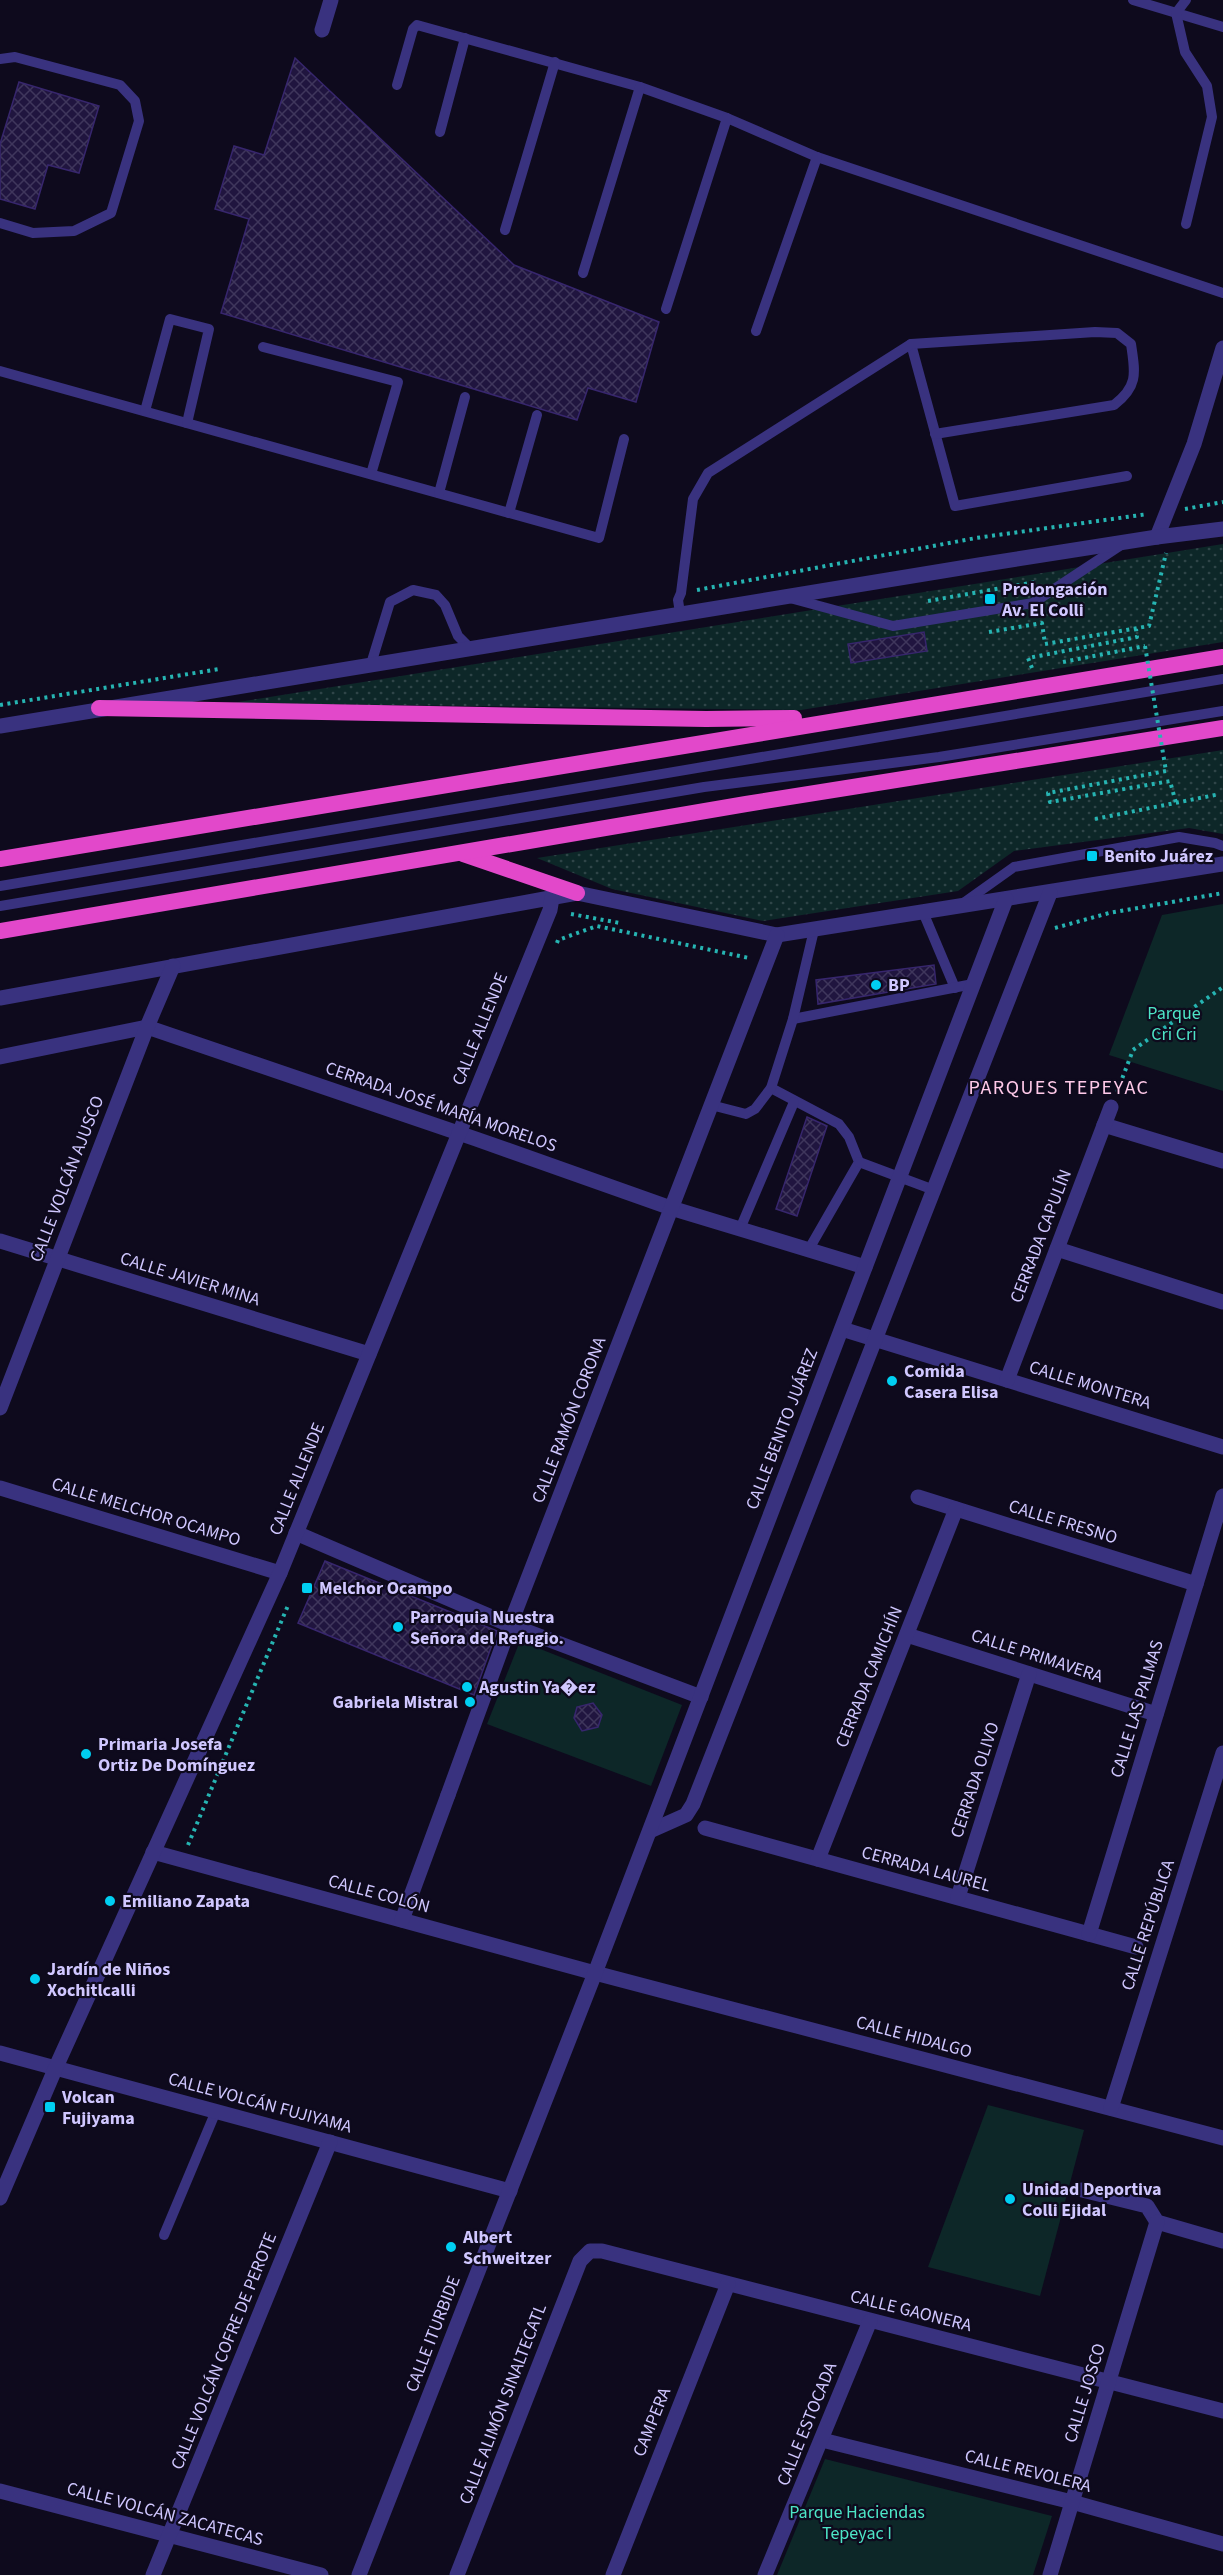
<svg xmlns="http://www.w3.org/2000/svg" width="1223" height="2575" viewBox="0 0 1223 2575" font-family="'Source Sans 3',sans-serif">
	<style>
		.grass { fill: url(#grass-dots) }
		.park { fill: #0d2728 }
		.building { fill: url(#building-cross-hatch); stroke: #37266d; stroke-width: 1.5 }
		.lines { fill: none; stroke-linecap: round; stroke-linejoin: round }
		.path { stroke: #26b4b2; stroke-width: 4; stroke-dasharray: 3 4.5; stroke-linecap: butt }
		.service { stroke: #39327f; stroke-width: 10 }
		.pedestrian { stroke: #39327f; stroke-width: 15 }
		.minor { stroke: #39327f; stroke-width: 15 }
		.trunk { stroke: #e248ca; stroke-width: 16 }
		.path-bridge { stroke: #26b4b2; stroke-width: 4; stroke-dasharray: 3 4.5; stroke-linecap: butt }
		.poi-dot { fill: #00cff2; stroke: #0e0a1d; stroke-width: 2 }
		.labels { text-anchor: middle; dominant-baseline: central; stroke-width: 4.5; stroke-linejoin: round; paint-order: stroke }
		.poi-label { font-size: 18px; font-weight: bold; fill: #d0c7ff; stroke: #0e0a1d; text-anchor: start }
		.park-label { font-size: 18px; fill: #4de5c6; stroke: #0e0a1d }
		.street-label { font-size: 18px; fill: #d0c7ff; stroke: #0e0a1d }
		.neighbourhood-label { font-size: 20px; letter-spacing: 1.5px; fill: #ffc9e9; stroke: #0e0a1d }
	</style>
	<defs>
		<pattern id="grass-dots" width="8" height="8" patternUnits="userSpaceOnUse" patternTransform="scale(1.5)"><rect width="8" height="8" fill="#0d2728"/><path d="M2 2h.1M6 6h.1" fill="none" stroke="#2f4548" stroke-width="1.8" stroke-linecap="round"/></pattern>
		<pattern id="building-cross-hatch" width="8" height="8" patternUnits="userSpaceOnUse" patternTransform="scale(1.5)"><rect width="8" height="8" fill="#20153f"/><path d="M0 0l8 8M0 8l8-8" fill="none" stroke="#3f365c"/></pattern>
	</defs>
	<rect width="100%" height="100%" fill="#0e0a1d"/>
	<g class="grass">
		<polygon points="1223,544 1223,642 801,710 232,703"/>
		<polygon points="1223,750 1223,834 1189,828 1014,851 958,891 763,921 612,889 537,858"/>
	</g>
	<g class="park">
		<polygon points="1223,904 1223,1091 1109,1055 1162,915"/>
		<polygon points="520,1641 682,1705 651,1786 487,1724"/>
		<polygon points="988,2105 1084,2130 1040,2296 928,2267"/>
		<polygon points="825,2459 1052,2516 1033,2575 777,2575"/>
	</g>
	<g class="building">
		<polygon points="295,58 514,265 659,322 636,402 588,388 577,420 221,313 249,219 215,209 234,146 264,155"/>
		<polygon points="19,82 99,106 79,173 48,165 35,209 0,199 0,144"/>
		<polygon points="924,632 927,651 851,663 848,644"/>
		<polygon points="934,965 936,984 818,1004 816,980"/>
		<polygon points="807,1117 827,1126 797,1216 776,1209"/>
		<polygon points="325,1561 497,1631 474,1695 298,1623"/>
		<polygon points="593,1703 602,1715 598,1727 582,1731 574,1718 577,1707"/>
	</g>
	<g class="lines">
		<g class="path">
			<polyline points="1185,509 1223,502"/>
			<polyline points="697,590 976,538 1148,514"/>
			<polyline points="928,601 1036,582"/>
			<polyline points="989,632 1042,623 1045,644 1149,626 1166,553"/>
			<polyline points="1063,662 1145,646"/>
			<polyline points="1032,668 1028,658 1137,637 1136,629"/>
			<polyline points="0,705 219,669"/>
			<polyline points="1166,771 1048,793 1050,802 1170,781 1176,803"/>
			<polyline points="1095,819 1220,794"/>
			<polyline points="571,914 620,923"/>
			<polyline points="1055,928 1109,913 1223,893"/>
			<polyline points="557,943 558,940 597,926 749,958"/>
			<polyline points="1117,1092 1133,1050 1223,987"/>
			<polyline points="188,1845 289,1603"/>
		</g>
		<g class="service">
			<polyline points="1133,0 1223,27"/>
			<polyline points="0,59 15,57 120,85 135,101 139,121 111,213 74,231 33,233 0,223"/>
			<polyline points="397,85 413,29 417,25 640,87 727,118 817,157 1223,293"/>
			<polyline points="440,132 465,38"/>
			<polyline points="1186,224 1212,117 1207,86 1185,52 1176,13 1186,0"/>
			<polyline points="505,230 555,62"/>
			<polyline points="583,273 640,87"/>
			<polyline points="666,309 727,118"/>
			<polyline points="756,331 817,157"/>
			<polyline points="911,344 955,506 1127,476"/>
			<polyline points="263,347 398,382 371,474"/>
			<polyline points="0,371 599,538 624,439"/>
			<polyline points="145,411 170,319 209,329 187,423"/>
			<polyline points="439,493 465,397"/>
			<polyline points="509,513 537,415"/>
			<polyline points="790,598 893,626 1033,603 1121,545"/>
			<path d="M680,613L678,600L681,593L693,499L708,473L911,344L1095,332L1117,333L1131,344C1135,372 1139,386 1114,405L935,434"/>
			<polyline points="371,664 390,602 413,590 436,595 445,605 458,636 470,648"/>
			<polyline points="0,886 1223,679"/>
			<polyline points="962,904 1014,867 1179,837 1215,843 1223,846"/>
			<polyline points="0,906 704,787 939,757 1223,711"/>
			<polyline points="923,912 955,988"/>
			<polyline points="793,1019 973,984"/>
			<polyline points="771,1088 839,1124 849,1137 859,1162 809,1249"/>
			<polyline points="711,1105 746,1114 755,1109 771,1088 793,1019 814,930"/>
			<polyline points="859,1162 934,1190"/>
			<polyline points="740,1229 794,1102"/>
			<polyline points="164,2235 216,2111"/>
		</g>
		<polyline class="pedestrian" points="448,1795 510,1625"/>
		<g class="minor">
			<polyline points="322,30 331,0"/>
			<polyline points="1157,537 1194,444 1223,348"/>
			<polyline points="0,726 979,565 1157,537 1223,529"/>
			<polyline points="0,998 577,893 777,935 1223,864"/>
			<polyline points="0,1057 147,1027 476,1139 671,1208 865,1267"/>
			<polyline points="1104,1125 1223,1161"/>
			<polyline points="0,1241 369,1354"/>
			<polyline points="1057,1249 1223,1302"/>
			<polyline points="842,1329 1223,1447"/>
			<polyline points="1007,1380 1111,1107"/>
			<polyline points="0,1408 147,1027 173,966"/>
			<polyline points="0,1488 280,1573"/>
			<polyline points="918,1497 1196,1584"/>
			<polyline points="296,1533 510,1625 701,1697"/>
			<polyline points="510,1625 777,935"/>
			<polyline points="907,1635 1156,1714"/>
			<polyline points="705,1828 1136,1947"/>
			<polyline points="650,1831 686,1815 693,1804 1050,893"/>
			<polyline points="153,1852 595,1973 1223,2138"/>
			<polyline points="818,1859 956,1509"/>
			<polyline points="958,1897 1029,1674"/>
			<polyline points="402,1920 448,1795"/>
			<polyline points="1089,1934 1223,1496"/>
			<polyline points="0,2053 510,2191"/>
			<polyline points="1111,2108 1223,1753"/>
			<polyline points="1082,2190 1147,2206 1157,2222 1223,2241"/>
			<polyline points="0,2198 56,2067 280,1573 550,910 552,898"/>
			<polyline points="822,2440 1072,2502 1223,2544"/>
			<polyline points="0,2491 321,2575"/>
			<polyline points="153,2575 330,2142"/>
			<polyline points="359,2575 595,1973 1006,899"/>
			<polyline points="457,2575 580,2261 590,2251 602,2251 1223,2411"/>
			<polyline points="613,2575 728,2284"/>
			<polyline points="765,2575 870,2321"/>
			<polyline points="1050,2575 1157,2222"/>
		</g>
		<g class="trunk">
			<polyline points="99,708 706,719 794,718"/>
			<polyline points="463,854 577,893"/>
			<polyline points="0,859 1223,657"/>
			<polyline points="0,931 746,804 1223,728"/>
		</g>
		<polyline class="path-bridge" points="1145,646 1166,771"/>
	</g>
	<g class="poi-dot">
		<rect x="984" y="593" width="12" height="12" rx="3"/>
		<rect x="1086" y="850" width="12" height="12" rx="3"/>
		<circle cx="876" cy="985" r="6"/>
		<circle cx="892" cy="1381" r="6"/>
		<rect x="301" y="1582" width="12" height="12" rx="3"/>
		<circle cx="398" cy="1627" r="6"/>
		<circle cx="467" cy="1687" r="6"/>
		<circle cx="470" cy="1702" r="6"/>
		<circle cx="86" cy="1754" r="6"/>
		<circle cx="110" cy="1901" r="6"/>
		<circle cx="35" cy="1979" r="6"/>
		<rect x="44" y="2101" width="12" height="12" rx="3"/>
		<circle cx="1010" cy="2199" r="6"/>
		<circle cx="451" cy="2247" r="6"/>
	</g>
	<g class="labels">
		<g class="poi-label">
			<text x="1002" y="589">Prolongación<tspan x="1002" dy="21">Av. El Colli</tspan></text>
			<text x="1104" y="856">Benito Juárez</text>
			<text x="888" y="985">BP</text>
			<text x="904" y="1371">Comida<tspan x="904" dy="21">Casera Elisa</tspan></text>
			<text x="319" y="1588">Melchor Ocampo</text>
			<text x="410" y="1617">Parroquia Nuestra<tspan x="410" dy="21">Señora del Refugio.</tspan></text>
			<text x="479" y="1687">Agustin Ya�ez</text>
			<text x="458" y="1702" text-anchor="end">Gabriela Mistral</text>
			<text x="98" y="1744">Primaria Josefa<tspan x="98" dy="21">Ortiz De Domínguez</tspan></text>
			<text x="122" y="1901">Emiliano Zapata</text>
			<text x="47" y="1969">Jardín de Niños<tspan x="47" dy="21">Xochitlcalli</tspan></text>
			<text x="62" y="2097">Volcan<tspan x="62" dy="21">Fujiyama</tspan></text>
			<text x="1022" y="2189">Unidad Deportiva<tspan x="1022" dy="21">Colli Ejidal</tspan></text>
			<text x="463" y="2237">Albert<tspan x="463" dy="21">Schweitzer</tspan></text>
		</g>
		<g class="park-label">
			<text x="1174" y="1013">Parque<tspan x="1174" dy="21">Cri Cri</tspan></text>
			<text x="857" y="2512">Parque Haciendas<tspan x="857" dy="21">Tepeyac I</tspan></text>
		</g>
		<g class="street-label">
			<text transform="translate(480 1029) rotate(-68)">CALLE ALLENDE</text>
			<text transform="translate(441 1107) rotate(19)">CERRADA JOSÉ MARÍA MORELOS</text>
			<text transform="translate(67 1179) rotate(-69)">CALLE VOLCÁN AJUSCO</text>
			<text transform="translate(1041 1236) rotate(-69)">CERRADA CAPULÍN</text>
			<text transform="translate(190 1279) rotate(17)">CALLE JAVIER MINA</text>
			<text transform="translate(1090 1385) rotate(17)">CALLE MONTERA</text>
			<text transform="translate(569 1420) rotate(-69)">CALLE RAMÓN CORONA</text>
			<text transform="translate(782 1429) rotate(-69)">CALLE BENITO JUÁREZ</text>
			<text transform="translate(297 1479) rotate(-68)">CALLE ALLENDE</text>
			<text transform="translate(146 1512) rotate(17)">CALLE MELCHOR OCAMPO</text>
			<text transform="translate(1063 1522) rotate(17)">CALLE FRESNO</text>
			<text transform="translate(1037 1656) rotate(18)">CALLE PRIMAVERA</text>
			<text transform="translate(869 1677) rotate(-68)">CERRADA CAMICHÍN</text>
			<text transform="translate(1137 1709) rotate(-73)">CALLE LAS PALMAS</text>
			<text transform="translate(975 1780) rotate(-72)">CERRADA OLIVO</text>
			<text transform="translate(926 1869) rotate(15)">CERRADA LAUREL</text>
			<text transform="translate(379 1894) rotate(15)">CALLE COLÓN</text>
			<text transform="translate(1148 1925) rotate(-72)">CALLE REPÚBLICA</text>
			<text transform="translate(914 2037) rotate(15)">CALLE HIDALGO</text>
			<text transform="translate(260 2103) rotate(15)">CALLE VOLCÁN FUJIYAMA</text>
			<text transform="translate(911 2311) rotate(14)">CALLE GAONERA</text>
			<text transform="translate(433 2334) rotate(-69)">CALLE ITURBIDE</text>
			<text transform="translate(224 2351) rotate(-68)">CALLE VOLCÁN COFRE DE PEROTE</text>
			<text transform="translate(1085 2393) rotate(-73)">CALLE JOSCO</text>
			<text transform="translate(503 2404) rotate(-69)">CALLE ALIMÓN SINALTECATL</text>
			<text transform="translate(652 2422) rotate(-68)">CAMPERA</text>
			<text transform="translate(807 2424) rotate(-68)">CALLE ESTOCADA</text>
			<text transform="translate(1028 2471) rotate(14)">CALLE REVOLERA</text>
			<text transform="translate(165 2514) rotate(15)">CALLE VOLCÁN ZACATECAS</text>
		</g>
		<g class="neighbourhood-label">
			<text x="1059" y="1088">PARQUES TEPEYAC</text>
		</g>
	</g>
</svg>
